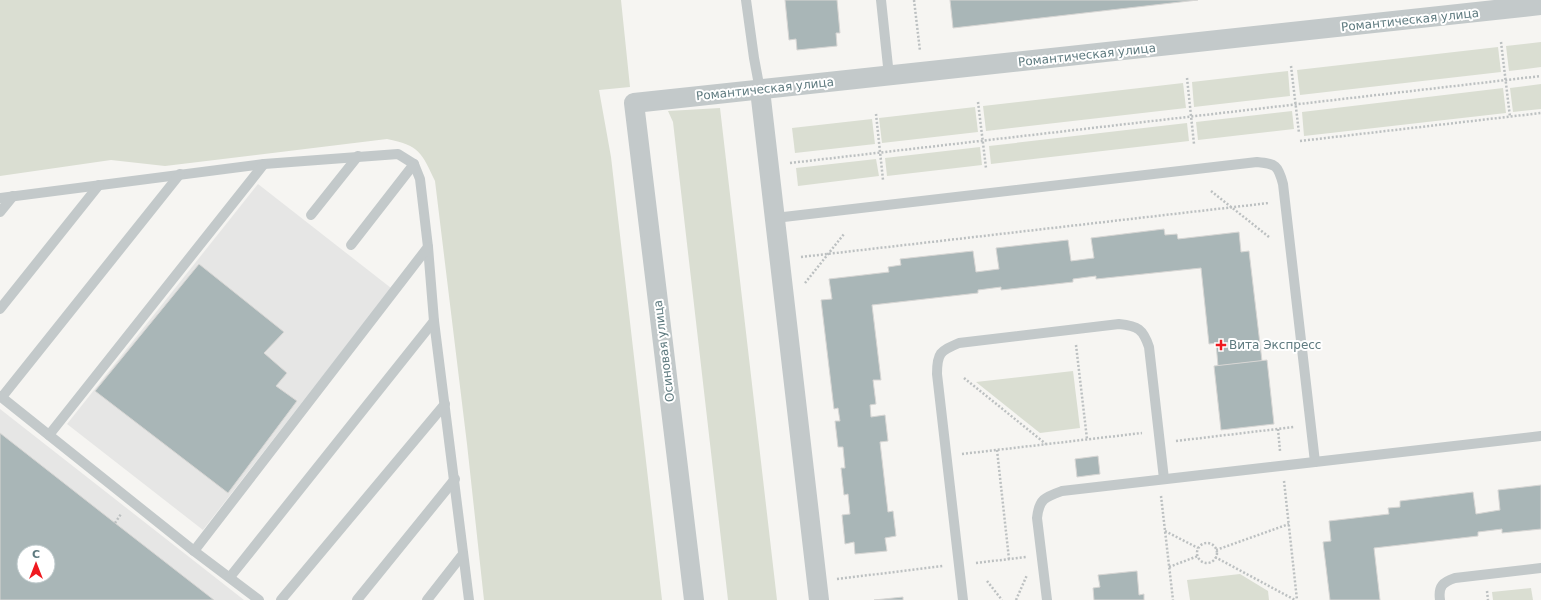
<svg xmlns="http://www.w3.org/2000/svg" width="1541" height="600" viewBox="0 0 1541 600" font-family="'DejaVu Sans',sans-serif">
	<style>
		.built { fill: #e6e6e5; fill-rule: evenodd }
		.green { fill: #daded2 }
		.building { fill: #a9b6b7; stroke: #d7d6d4; fill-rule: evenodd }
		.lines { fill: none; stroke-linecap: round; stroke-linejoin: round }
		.path { stroke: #bcc0c1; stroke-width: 2.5; stroke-dasharray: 2 2; stroke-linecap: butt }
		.lane { stroke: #c3c9ca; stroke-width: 10 }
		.street { stroke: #c3c9ca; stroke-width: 20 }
		.poi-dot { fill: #ef191f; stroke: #fff; stroke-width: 1.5 }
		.labels { text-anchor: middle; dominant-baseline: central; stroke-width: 4; stroke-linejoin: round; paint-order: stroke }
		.street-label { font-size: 12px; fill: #5e7a7f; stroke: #fff }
		.poi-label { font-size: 12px; fill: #5e7a7f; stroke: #fff; text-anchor: start }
	</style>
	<rect width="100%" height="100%" fill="#f6f5f2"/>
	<g class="built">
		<polygon points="258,184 391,288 203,530 67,424"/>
		<path d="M0,409L244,600H0ZM24,552H48V576H24Z"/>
	</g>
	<g class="green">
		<path d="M0,0H621L630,87L599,90L611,157L662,600H484L467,444L435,181C422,153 419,145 387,139L165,166L111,160L0,176Z"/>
		<polygon points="1541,42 1541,67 1509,71 1506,46"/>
		<polygon points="1498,47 1501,72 1300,95 1297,70"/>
		<polygon points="1288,71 1290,96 1194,107 1192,82"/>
		<polygon points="1183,83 1186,108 986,131 983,106"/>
		<polygon points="1541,84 1541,109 1513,112 1510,88"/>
		<polygon points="1503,88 1506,113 1304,136 1302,112"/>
		<polygon points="975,107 978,132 882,143 879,118"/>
		<polygon points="720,108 777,600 728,600 673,122 668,111"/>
		<polygon points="1292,111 1294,129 1198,140 1196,122"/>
		<polygon points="872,119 875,144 795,153 792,128"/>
		<polygon points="1187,123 1189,141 991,164 989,146"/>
		<polygon points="980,147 982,165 887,176 885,158"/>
		<polygon points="876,159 879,176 798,186 796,168"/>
		<polygon points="1073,371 1080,428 1040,433 976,382"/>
		<polygon points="1240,574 1268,591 1269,600 1190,600 1187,580"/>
		<polygon points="1531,588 1533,600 1493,600 1492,592"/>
	</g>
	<g class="building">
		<polygon points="785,0 837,0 840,33 836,33 837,46 797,50 796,39 789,40"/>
		<polygon points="950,0 1198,0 953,28"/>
		<polygon points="1164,229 1165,235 1177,234 1178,239 1239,232 1241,252 1249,251 1262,361 1218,366 1216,343 1209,344 1201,268 1096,279 1096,276 1073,279 1073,282 1001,290 1001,287 978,290 978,293 872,305 881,380 873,380 876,404 870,405 871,417 885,415 888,441 880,442 888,512 893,511 896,536 885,538 887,551 855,554 854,542 845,544 842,515 850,514 848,494 844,495 841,468 845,468 843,447 838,447 835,421 840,421 838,408 834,409 821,300 832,299 829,279 889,272 888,267 901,265 900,259 973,251 976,272 999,269 996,248 1068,240 1071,261 1094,258 1091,238"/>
		<polygon points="199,264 284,332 264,353 287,373 276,386 297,401 228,493 95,391"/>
		<polygon points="1267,360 1274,424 1221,430 1214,366"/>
		<path d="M0,433L115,523L214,600H0ZM24,552H48V576H24Z"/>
		<polygon points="1098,456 1100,474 1077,477 1075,459"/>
		<polygon points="1541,485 1541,529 1502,533 1502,529 1478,532 1478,536 1374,548 1380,600 1330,600 1323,542 1331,541 1329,521 1389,514 1388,508 1400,507 1400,501 1473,492 1476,514 1500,510 1498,490"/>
		<polygon points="1137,571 1139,595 1144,594 1144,600 1094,600 1093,588 1100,587 1098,575"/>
		<polygon points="903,597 903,600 874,600"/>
	</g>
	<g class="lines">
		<g class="path">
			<polyline points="914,0 920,51"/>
			<polyline points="1501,42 1510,117"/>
			<polyline points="1291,66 1299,133"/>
			<polyline points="1187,78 1194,144"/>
			<polyline points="978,102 986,168"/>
			<polyline points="876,114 883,180"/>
			<polyline points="1300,141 1541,113"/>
			<polyline points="790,163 1541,76"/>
			<polyline points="1211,191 1269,237"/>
			<polyline points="801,257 1269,203"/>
			<polyline points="805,283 844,234"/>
			<polyline points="1076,345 1087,439"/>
			<polyline points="964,378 1046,444"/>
			<polyline points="1278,429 1280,451"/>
			<polyline points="1176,441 1294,427"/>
			<polyline points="997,450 1009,559"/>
			<polyline points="962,454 1142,433"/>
			<polyline points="1284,481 1297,600"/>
			<polyline points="1161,496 1173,600"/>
			<polyline points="115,523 121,514"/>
			<polyline points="1165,531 1198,548"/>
			<circle cx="1207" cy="553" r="10"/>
			<polyline points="1216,550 1289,524"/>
			<polyline points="1215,557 1295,600"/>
			<polyline points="976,563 1026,557"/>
			<polyline points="1169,567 1198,556"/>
			<polyline points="837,579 943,566"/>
			<polyline points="987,581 1002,600"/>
			<polyline points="1487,591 1488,600"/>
			<polyline points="1016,600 1027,575"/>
		</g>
		<g class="lane">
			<polyline points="746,0 754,58 760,90"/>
			<polyline points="881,0 889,76"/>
			<polyline points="0,198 264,164 398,154 414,164 420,179 428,247 434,321 469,600"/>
			<polyline points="0,212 13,196"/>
			<polyline points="311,215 358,156"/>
			<path d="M775,218L1257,162C1276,164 1278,165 1283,184L1315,462"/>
			<polyline points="351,245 414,164"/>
			<polyline points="0,309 99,185"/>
			<polyline points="0,396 194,551 259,600"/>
			<polyline points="2,397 180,174"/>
			<polyline points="49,435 264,164"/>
			<polyline points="194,551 428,247"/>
			<polyline points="230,577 434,321"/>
			<polyline points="281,600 445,404"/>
			<polyline points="357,600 455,479"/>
			<polyline points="427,600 463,554"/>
			<path d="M963,600L937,374C937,353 940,351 959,343L1119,324C1138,326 1143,329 1149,347L1164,479"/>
			<path d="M1047,600L1037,518C1039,499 1045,497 1062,491L1541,436"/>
			<path d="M1440,600C1438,586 1443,582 1455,578L1541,568"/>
		</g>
		<g class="street">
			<polyline points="760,90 819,600"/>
			<polyline points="694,600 634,103 1541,5"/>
		</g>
	</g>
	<path class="poi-dot" d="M1219 339h4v4h4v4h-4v4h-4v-4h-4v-4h4z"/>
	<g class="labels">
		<g class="street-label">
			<text transform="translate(1410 20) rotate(-6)">Романтическая улица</text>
			<text transform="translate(1087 55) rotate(-6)">Романтическая улица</text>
			<text transform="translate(765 89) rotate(-6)">Романтическая улица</text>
			<text transform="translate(664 351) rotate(-97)">Осиновая улица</text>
		</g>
		<g class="poi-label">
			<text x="1229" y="345">Вита Экспресс</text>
		</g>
	</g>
	<g transform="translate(36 564)"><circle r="19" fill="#ffffff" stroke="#bfcacc"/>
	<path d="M0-3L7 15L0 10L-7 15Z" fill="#ef191f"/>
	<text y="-6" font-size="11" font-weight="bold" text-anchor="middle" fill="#5e7a7f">С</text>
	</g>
</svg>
